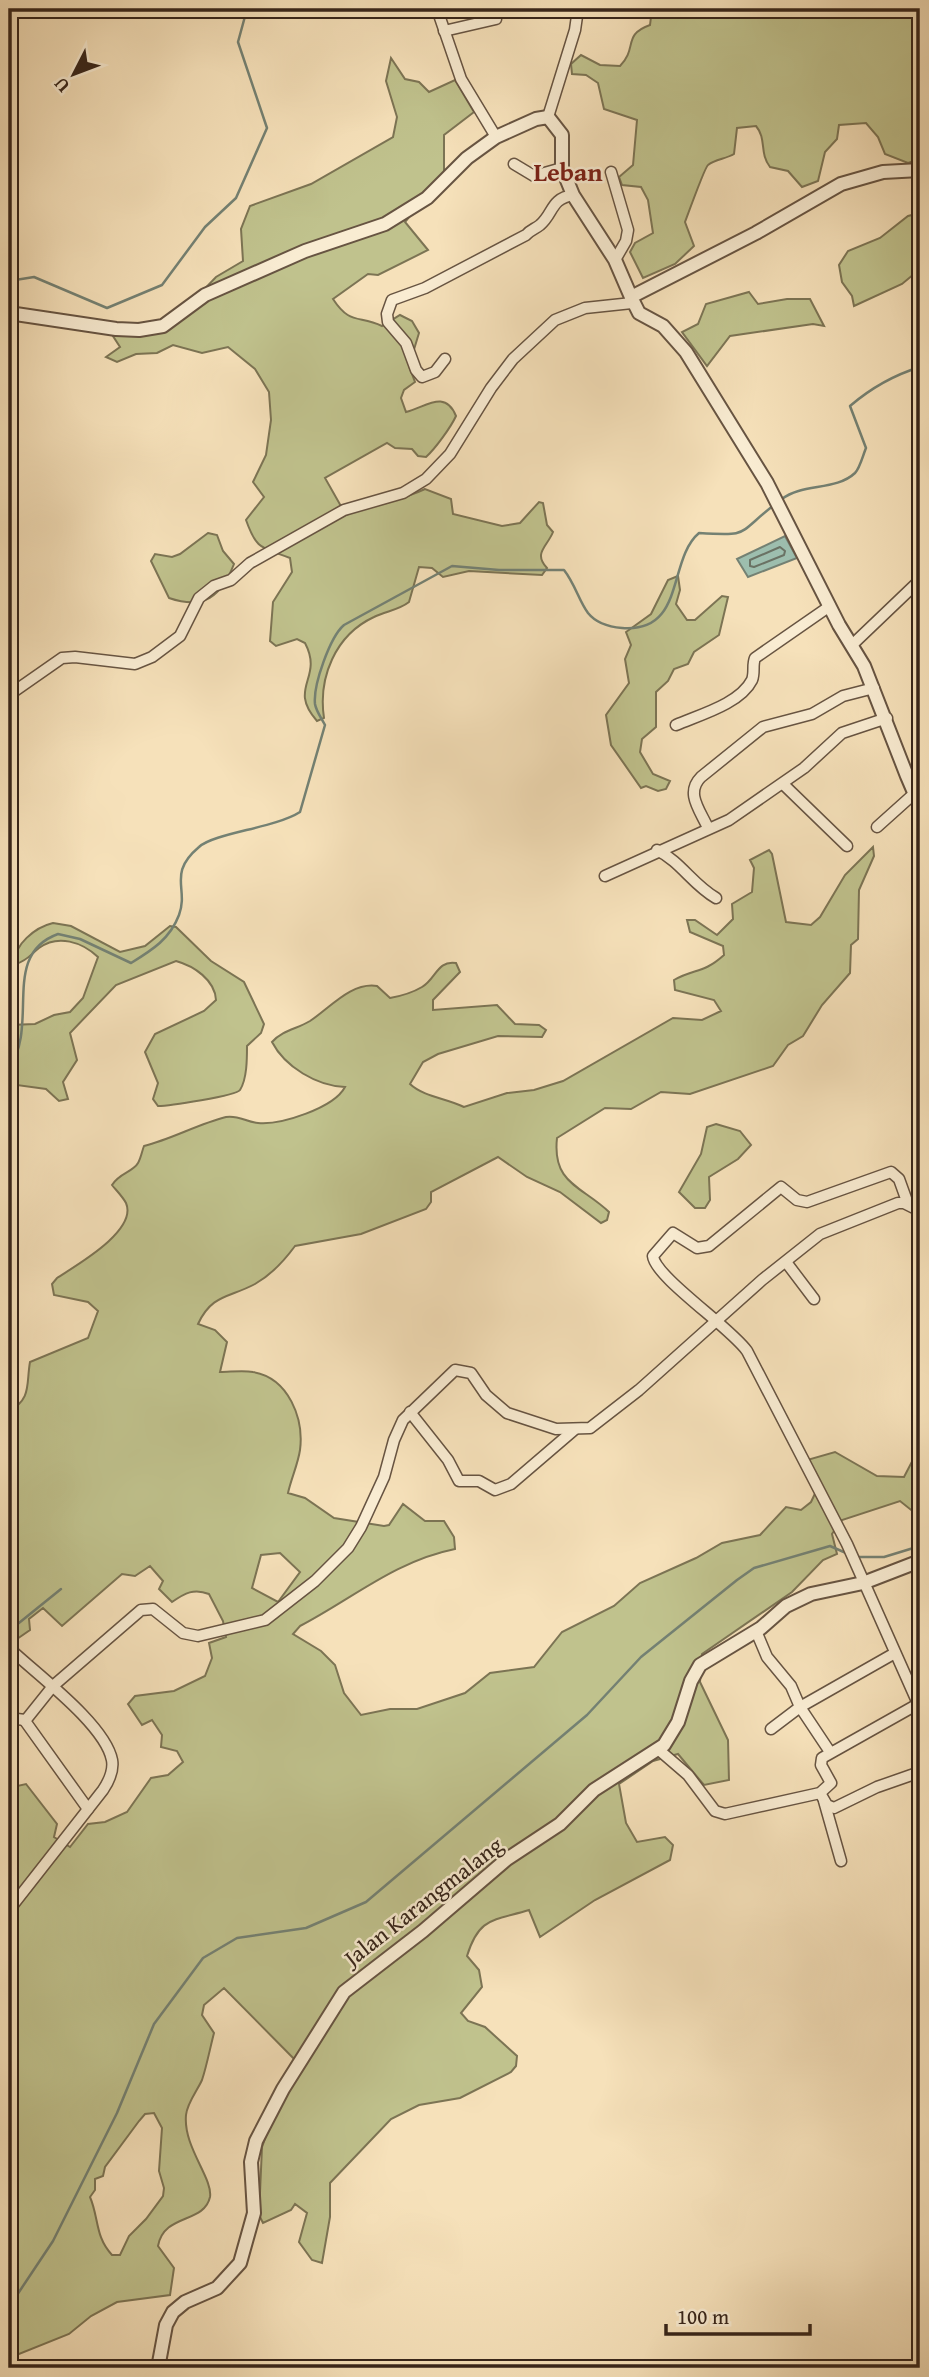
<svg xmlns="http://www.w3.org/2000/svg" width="929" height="2377" viewBox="0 0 929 2377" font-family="'Gentium Book Plus',serif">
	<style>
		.green { fill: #c0c28d; stroke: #7c7454; stroke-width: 2; fill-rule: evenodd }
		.water { fill: #9dbeae; stroke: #748173; stroke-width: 2 }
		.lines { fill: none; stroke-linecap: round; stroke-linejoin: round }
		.shore { stroke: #6a7264; stroke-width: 2 }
		.stream { stroke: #748173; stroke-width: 2.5 }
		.minor-casing { stroke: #675442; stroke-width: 13 }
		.tertiary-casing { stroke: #675442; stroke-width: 16 }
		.minor { stroke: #f9ecd2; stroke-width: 10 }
		.tertiary { stroke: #f9ecd2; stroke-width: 12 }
		.labels { text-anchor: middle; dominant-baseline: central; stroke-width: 5; stroke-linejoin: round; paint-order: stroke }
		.street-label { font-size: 23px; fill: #37251a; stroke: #f9ecd2 }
		.quarter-label { font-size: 26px; font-weight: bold; fill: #7a1f14; stroke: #f9ecd2 }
	</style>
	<rect width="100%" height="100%" fill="#f6e1ba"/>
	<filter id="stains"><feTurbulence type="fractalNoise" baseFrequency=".00286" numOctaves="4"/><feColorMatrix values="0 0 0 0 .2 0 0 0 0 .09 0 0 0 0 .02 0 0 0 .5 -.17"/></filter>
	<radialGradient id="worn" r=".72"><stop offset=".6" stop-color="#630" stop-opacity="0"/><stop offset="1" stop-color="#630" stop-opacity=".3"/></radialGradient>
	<g class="green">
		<path d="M652,9H694L706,15L723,13L724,9H920V159L908,163L885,154L878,137L866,123L839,125L837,139L825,152L818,181L802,187L788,171L770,167C759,153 767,139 756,126L737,128L734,154C726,159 715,159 708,165C705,167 688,214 685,222L694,246L675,264L643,278L630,252L635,243L653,233L648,200L641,187L622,185L619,177L633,165L637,120L604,109L598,83L586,75L572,74L571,64L581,55L600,65L620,66C638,48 622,35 650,25Z"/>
		<path d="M391,58L405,79L419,82L429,92L455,80L474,112L444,135V189L418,206L405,222L428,250L378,275L368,274L333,299C350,325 358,315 382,326L400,315L412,321L419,333L409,366L415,382L404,390L401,398L406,412C426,407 445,389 456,416C451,427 435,449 426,457L418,456L412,449L395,448L387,443L325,478L346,515C373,504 400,501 425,489L451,499L453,514L502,526L520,523L539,502L543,503L547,525L553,532C547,547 533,553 547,568L542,575L469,571L443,577L432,568L419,567L409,602C399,610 386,611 374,617C335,635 318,678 324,718L317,721C287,687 324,679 305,643L297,639L276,646L270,641L273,602L292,572L290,558C262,547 257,551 246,520L264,497L253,482L266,455L271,420L269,392L255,369L228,347L202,353L173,345L157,353L136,354L117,362L106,357L120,347L111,333L146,334L191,303L216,277L243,261L241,229L250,206L311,184L393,137L397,117L386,81Z"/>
		<polygon points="920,213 920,269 902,284 854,306 852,296 842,282 839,265 848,251 880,238 908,216"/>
		<polygon points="749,292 758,304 787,299 810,299 824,326 813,324 730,336 707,366 682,332 698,324 706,304"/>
		<path d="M208,533L217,535L223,551L234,564C221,597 204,610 169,598L151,561L155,554L172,557L180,554Z"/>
		<polygon points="678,576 680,590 676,604 687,620 695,620 722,596 728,597 719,635 694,652 688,664 674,669 668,681 656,692 656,727 642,739 640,752 653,774 670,781 666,789 658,791 646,786 641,788 611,745 606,715 629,683 625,659 631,645 626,632 651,614 668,580"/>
		<path d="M873,847L874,856L859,890L858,939L851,945L850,973L822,1005L803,1036L788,1045L773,1066L690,1094L661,1092L631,1109L605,1108L557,1138C552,1184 582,1186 609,1212L607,1220L601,1223L560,1192L527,1177L498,1157L431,1192V1202L426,1209L361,1234L295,1246C284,1261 271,1275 255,1284C229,1298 212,1294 198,1324L215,1330L227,1342L220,1372C230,1372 243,1370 253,1372C289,1378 304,1419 300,1450C298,1464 291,1479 288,1493L305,1498L334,1518L384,1526L389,1525L403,1504L425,1521H444L454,1537L455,1549C395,1561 352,1599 300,1626L293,1634L321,1651L335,1665L344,1693L361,1715L390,1709H417L465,1693L490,1673L534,1667L562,1632L614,1606L640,1583L696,1558L722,1543L760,1535L786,1507L801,1510L811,1502L820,1483L807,1460L835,1452L877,1476L904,1477L917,1452L920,1428V1517L900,1501L842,1520L832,1534L837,1554L823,1560L792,1592L702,1654L700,1682L728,1740L729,1780L704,1785L678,1754L653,1761L619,1784L626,1823L637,1842L665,1837L673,1845L670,1860L595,1900L540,1937L529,1910C493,1921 479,1917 467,1956L479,1970L482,1987L461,2013L468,2021L485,2027L517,2056L516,2066L511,2072L460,2098L419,2105L391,2119L330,2183V2217L322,2263L312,2260L299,2242L307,2213L295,2204L291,2210L263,2223L259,2215L262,2147L276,2109L302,2067L224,1988L204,2005L202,2015L214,2033C210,2048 207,2065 202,2080C197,2091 187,2103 186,2115C183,2147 213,2178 210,2197C204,2224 164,2213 158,2246L174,2268L170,2295L117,2302L91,2316L69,2334L9,2358V1784L13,1787L26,1784L57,1824L54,1837L70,1847L88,1824L105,1822L127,1812L151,1778L168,1775L183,1762L177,1751L161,1747L162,1735L152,1720L142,1725L128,1704L135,1696L174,1691L205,1676L212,1658L209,1643L226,1637L223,1621L209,1594C194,1588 185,1593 172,1602L159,1589L163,1581L150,1566L135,1576L122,1574L62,1626L43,1608L29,1619L30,1630L17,1639L9,1637V1411C32,1399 26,1384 30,1362L88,1338L98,1311L88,1302L54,1295L52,1284L57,1278C75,1266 138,1231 126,1203C123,1197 116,1190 112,1185C119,1173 133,1172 138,1163C141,1158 142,1151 144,1146C172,1139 198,1124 226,1117C239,1115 246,1122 258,1123C281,1125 334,1108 345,1087C317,1086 285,1067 272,1042C283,1030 297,1029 310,1021C330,1008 351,982 377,986L390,998C401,996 412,993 422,987C436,979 437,960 456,963L460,972L433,1000V1010L497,1005L515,1024L539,1025L546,1030L542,1037L498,1036L438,1054L423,1062L410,1084C424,1097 446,1098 464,1107L507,1093L534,1090L563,1081L673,1018L702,1020L721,1011L714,1000L675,990L674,980C695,968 703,974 724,955L723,946L690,932L687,920H695L717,935L733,919L732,904L752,892L754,868L750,860L769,850L772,854L786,922L811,925L820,917L845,875ZM280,1553L300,1572L278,1602L252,1588L261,1555ZM154,2113L162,2128L159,2171L164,2188L163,2196L146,2219L129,2236L120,2255H112C95,2237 99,2218 90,2197L95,2190V2179L103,2176L105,2167L139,2121L145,2114Z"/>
		<path d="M53,923L71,926L120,952L145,946L170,926L176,927L211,961L244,982L264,1024L261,1033L247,1046C247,1059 247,1079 240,1090C236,1096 168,1106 158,1106L153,1099L158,1083L145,1052L155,1034L204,1011L216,1000C215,980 194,966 176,961L116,985L70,1033L77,1060L63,1082L68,1099L59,1101L46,1089L9,1084L10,1025L35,1024L54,1015L70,1012L83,998L98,957C82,942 58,934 39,948C30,955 28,960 16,964C12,945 36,927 53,923Z"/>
		<polygon points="716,1124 740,1131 751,1145 738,1159 709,1177 710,1200 705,1208 695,1208 679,1192 701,1154 707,1127"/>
	</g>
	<polygon class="water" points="785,536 797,558 748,577 737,559"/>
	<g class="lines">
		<polygon class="shore" points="780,547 785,551 784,555 754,567 750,566 750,560"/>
		<g class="stream">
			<polyline points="9,281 34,277 107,308 162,285 205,227 236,198 267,128 238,42 247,9"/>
			<path d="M782,499C802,483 836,491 855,473C860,468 863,455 866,448L850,406C871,388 894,375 920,367"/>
			<path d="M9,1068C40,1024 0,955 58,934L80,939L131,963C152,950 170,939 179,915C189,888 167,874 199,847C214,833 275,828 300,812L325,725C322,719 316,711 315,704C313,685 330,637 344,625L452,566L499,570H564C575,584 579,601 588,613C596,623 610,627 622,628C686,633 667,560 699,533C750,536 736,535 774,505"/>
			<polyline points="855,1557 884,1557 920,1546"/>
			<polyline points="9,1631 61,1589"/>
			<polyline points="9,2307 53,2241 117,2113 154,2024 203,1958 237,1938 306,1928 366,1902 587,1715 641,1657 737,1580 754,1568 830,1546 846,1553"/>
		</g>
		<defs>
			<g id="minor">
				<polyline points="437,9 461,79 496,137"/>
				<polyline points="444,31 496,19"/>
				<polyline points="548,117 575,30 578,9"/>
				<polyline points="514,164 534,176 562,168"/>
				<polyline points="611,172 628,230 626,241 615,260"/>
				<path d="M445,359L435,372L422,377L416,370L406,343L388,322L387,314L392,300L425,288L526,235C530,230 535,229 540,225C554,213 550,199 573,195"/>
				<polyline points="852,645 920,580"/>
				<polyline points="9,695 62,658 75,657 135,664 152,657 180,636 199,598 214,586 231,580 250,563 344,510 403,493 426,479 450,454 491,388 513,359 555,320 585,308 632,303"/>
				<path d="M676,725C699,715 740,704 752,680C755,672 752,665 755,658L830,606"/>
				<polyline points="783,784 847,846"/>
				<polyline points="877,827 916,792"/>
				<path d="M708,828C700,810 685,793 701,777L763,727L812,714L843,696L874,688"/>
				<path d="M657,850C681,862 693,885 716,898"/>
				<polyline points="605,876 729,820 804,768 842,733 887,718"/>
				<path d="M908,1204L899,1179L891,1172L807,1202L797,1200L781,1187L709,1246L697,1248L673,1233L653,1256C655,1277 730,1327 747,1351L847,1544L920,1708"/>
				<polyline points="786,1262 814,1299"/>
				<polyline points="410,1412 448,1460 459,1481 479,1481 495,1490 511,1484 574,1430"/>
				<polyline points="756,1631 767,1657 791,1686 800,1707 830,1752"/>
				<path d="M9,1648C35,1673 105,1724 112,1760C114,1771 109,1781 103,1790L9,1910"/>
				<polyline points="9,1718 25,1720"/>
				<polyline points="771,1729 800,1707 895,1653"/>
				<polyline points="659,1750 688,1775 715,1811 725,1814 820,1793 831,1783 821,1765 822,1758 918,1704"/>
				<polyline points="820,1793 827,1805 834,1808 877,1787 920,1772"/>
				<polyline points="824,1801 841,1861"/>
				<polyline points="88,1809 25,1721 53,1686 141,1610 153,1609 183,1633 198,1636 265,1620 315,1581 348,1548 361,1527 384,1477 394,1440 403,1420 455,1370 471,1373 486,1395 507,1413 556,1429 590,1428 639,1390 762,1280 820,1234 898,1203 904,1203 920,1211"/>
			</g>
			<g id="tertiary">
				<polyline points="920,170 883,172 841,184 756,233 631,297 639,313 663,326 686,352 767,483 839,625 864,666 907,776 913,790 920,795"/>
				<polyline points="9,313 116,329 139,330 163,326 205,295 305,251 385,224 427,198 467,158 496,137 536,119 548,117 562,135 562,168 573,195 615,260 631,297"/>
				<polyline points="158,2368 166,2325 173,2312 185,2302 217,2288 240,2263 254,2213 251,2162 256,2141 283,2089 344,1992 423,1931 507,1859 560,1824 594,1790 664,1745 678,1722 691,1681 700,1665 761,1628 786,1606 811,1594 863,1583 920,1561"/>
			</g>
		</defs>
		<use href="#minor" class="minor-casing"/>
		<use href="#tertiary" class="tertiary-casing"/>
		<use href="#minor" class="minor"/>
		<use href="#tertiary" class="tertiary"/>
	</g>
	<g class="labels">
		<g class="street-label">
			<text transform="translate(423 1901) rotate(-38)">Jalan Karangmalang</text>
		</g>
		<g class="quarter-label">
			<text x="568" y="171">Leban</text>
		</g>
	</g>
	<rect width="929" height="2377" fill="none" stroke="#f6e1ba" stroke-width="35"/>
	<rect x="10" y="10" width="908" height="2356" fill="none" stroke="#37251a" stroke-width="3.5"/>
	<rect x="18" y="18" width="894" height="2342" fill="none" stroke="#37251a" stroke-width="2"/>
	<g transform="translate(74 74) rotate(228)" stroke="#f9ecd2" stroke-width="5" paint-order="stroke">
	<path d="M0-5L12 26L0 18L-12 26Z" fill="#37251a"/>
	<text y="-10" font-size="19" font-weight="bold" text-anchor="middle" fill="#37251a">U</text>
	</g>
	<path d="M666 2324v10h144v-10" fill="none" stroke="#37251a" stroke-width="3.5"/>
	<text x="677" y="2324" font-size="21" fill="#37251a" stroke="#f9ecd2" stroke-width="5" paint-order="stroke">100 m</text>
	<rect width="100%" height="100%" filter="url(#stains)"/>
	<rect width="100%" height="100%" fill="url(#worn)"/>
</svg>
